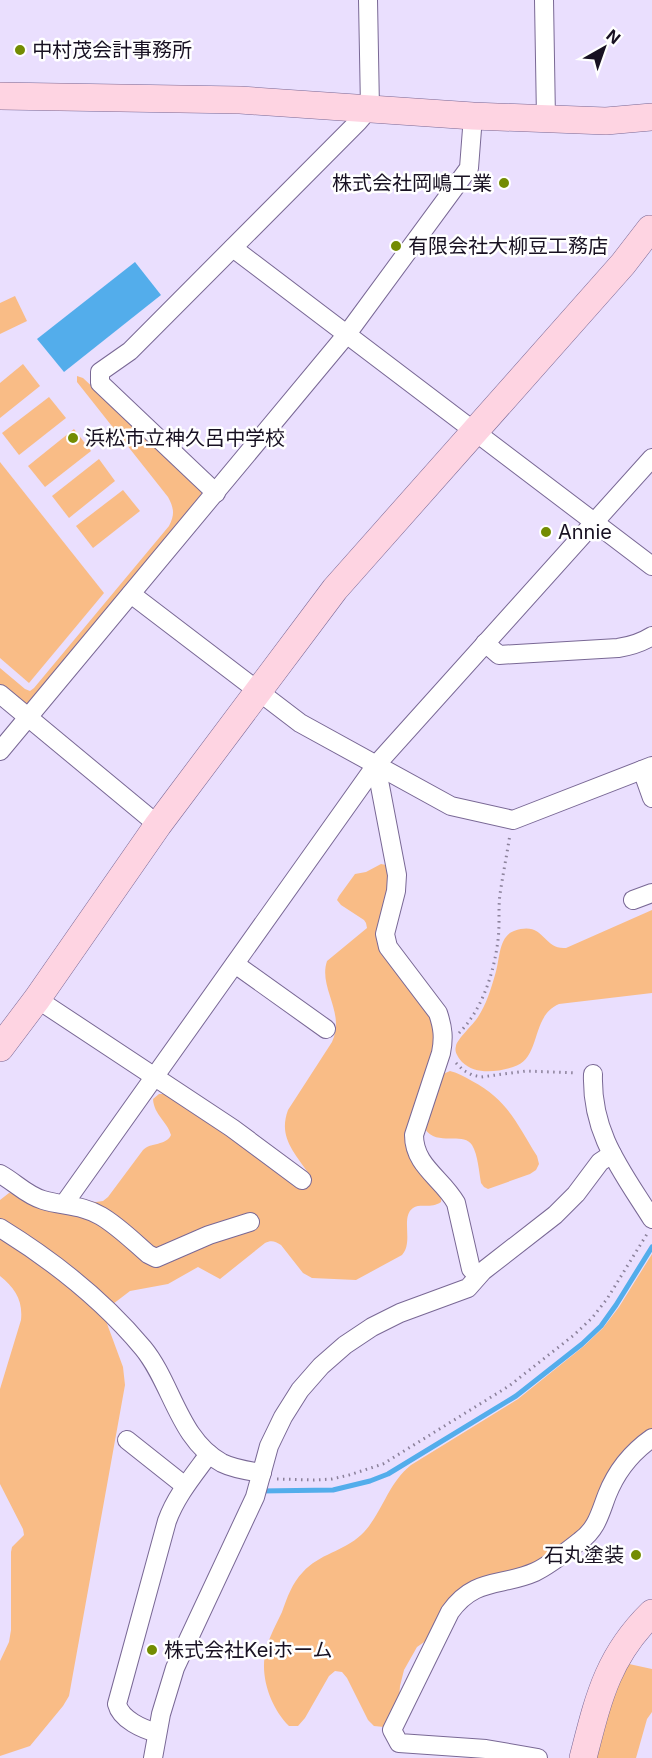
<svg xmlns="http://www.w3.org/2000/svg" width="652" height="1758" viewBox="0 0 652 1758" font-family="Inter,'Noto Sans JP',sans-serif">
	<style>
		.green { fill: #f9bc86 }
		.water { fill: #53adeb }
		.lines { fill: none; stroke-linecap: round; stroke-linejoin: round }
		.stream { stroke: #53adeb; stroke-width: 5 }
		.street-casing { stroke: #796895; stroke-width: 20 }
		.secondary-casing { stroke: #796895; stroke-width: 28 }
		.path { stroke: #8b819a; stroke-width: 3; stroke-dasharray: 1.5 4.5; stroke-linecap: butt }
		.street { stroke: #fff; stroke-width: 18 }
		.secondary { stroke: #fed4e2; stroke-width: 27 }
		.poi-dot { fill: #738c02; stroke: #fff; stroke-width: 2 }
		.labels { text-anchor: middle; dominant-baseline: central; stroke-width: 5; stroke-linejoin: round; paint-order: stroke }
		.poi-label { font-size: 20px; fill: #181122; stroke: #fff; text-anchor: start }
	</style>
	<rect width="100%" height="100%" fill="#eadffe"/>
	<g class="green">
		<polygon points="15,296 27,321 0,334 0,303"/>
		<polygon points="23,364 40,386 0,418 0,383"/>
		<path d="M77,376L83,378L201,489L202,498L30,704H24L0,684V668L25,689L30,691L34,688L169,526C175,515 174,508 168,497L77,382Z"/>
		<polygon points="49,397 66,418 19,455 2,433"/>
		<polygon points="74,429 91,451 45,487 28,466"/>
		<polygon points="99,459 115,481 69,518 52,496"/>
		<polygon points="0,462 104,593 29,683 0,658"/>
		<polygon points="123,490 140,511 93,548 76,526"/>
		<path d="M381,864L386,865L391,875L381,919L432,1016L438,1040L411,1123L442,1195L441,1202C431,1209 420,1203 413,1208C400,1217 414,1242 402,1255L356,1280L312,1278L303,1273L281,1245C275,1241 271,1240 265,1243L220,1279L198,1267L168,1284L130,1291L113,1304L0,1220V1200L9,1193L96,1202L103,1201L108,1197L143,1150C151,1142 166,1146 171,1135C167,1121 154,1115 153,1099L159,1094H166L310,1179L309,1174C294,1152 278,1137 288,1110L332,1042C346,1012 318,988 327,961L367,928L366,923L364,920L341,905L337,900L339,896L355,874L366,872Z"/>
		<path d="M652,910V993L559,1004C530,1016 542,1059 513,1067C497,1072 475,1075 462,1062C458,1057 454,1052 456,1046C457,1039 473,1025 478,1017C486,1005 491,989 495,975C500,961 498,937 514,931C545,920 542,950 566,948Z"/>
		<path d="M450,1071C458,1073 465,1077 472,1081C508,1100 517,1124 537,1156L539,1164L536,1170L530,1174L488,1189L484,1187L481,1183C479,1172 478,1155 472,1145C463,1131 437,1147 425,1129L443,1074Z"/>
		<path d="M0,1235L75,1289L106,1321L123,1367L125,1385L69,1696L63,1706L30,1746L0,1756V1661L9,1642L11,1630V1552L12,1547L24,1535L23,1529L0,1484V1389L21,1320C23,1300 15,1288 0,1276Z"/>
		<path d="M652,1254V1432L594,1518L541,1562L479,1583L427,1640L417,1647L404,1670L400,1686L399,1699L384,1727L374,1726L368,1720L347,1678L342,1672L335,1671L329,1676L305,1718L298,1726H289C271,1708 259,1676 266,1650C269,1637 276,1625 282,1612C287,1598 292,1583 303,1572C319,1554 344,1551 361,1535C382,1515 387,1484 411,1465L518,1399L584,1346L603,1328L619,1307Z"/>
		<polygon points="629,1664 652,1669 652,1712 647,1719 636,1758 596,1758 610,1704 617,1691 615,1687"/>
	</g>
	<polygon class="water" points="135,262 161,295 64,372 37,339"/>
	<g class="lines">
		<polyline class="stream" points="260,1491 333,1490 370,1481 388,1474 516,1396 582,1344 601,1326 616,1305 652,1247"/>
		<defs>
			<g id="street">
				<polyline points="544,0 546,119"/>
				<polyline points="233,248 652,566"/>
				<polyline points="216,493 100,383 100,372 130,351 358,122 370,108 368,0"/>
				<polyline points="131,594 300,723 451,806 513,820 652,766"/>
				<path d="M485,643L499,655L618,648C631,646 641,643 652,636"/>
				<polyline points="0,694 158,825"/>
				<polyline points="0,751 347,334 469,168 473,116"/>
				<path d="M376,765L397,875L396,891L385,934L388,947L438,1013C443,1028 444,1038 441,1053L414,1135C414,1166 442,1178 456,1203L471,1269L478,1276"/>
				<polyline points="642,770 652,798"/>
				<polyline points="633,900 652,893"/>
				<polyline points="235,964 326,1029"/>
				<polyline points="37,999 232,1128 302,1180"/>
				<path d="M593,1074C591,1134 622,1171 652,1219"/>
				<path d="M0,1174C15,1182 26,1195 43,1200C63,1206 83,1205 101,1216C118,1226 133,1241 148,1254L156,1258L209,1235L250,1222"/>
				<polyline points="64,1204 376,765 652,458"/>
				<path d="M0,1228C52,1260 103,1300 143,1348C172,1383 179,1440 222,1463C234,1469 249,1471 262,1473"/>
				<polyline points="127,1440 185,1486"/>
				<path d="M157,1733C143,1729 121,1720 117,1704L167,1521C176,1496 193,1476 209,1454"/>
				<polyline points="153,1758 161,1714 175,1668 255,1497 269,1446 283,1417 300,1390 321,1366 345,1345 372,1327 400,1313 468,1288 483,1271 555,1215 576,1194 600,1162 612,1154"/>
				<path d="M538,1758L486,1749L399,1743L392,1730L450,1612C475,1577 501,1587 535,1572C550,1565 566,1552 580,1541C597,1529 600,1513 607,1495C616,1472 632,1452 652,1438"/>
			</g>
			<g id="secondary">
				<polyline points="0,96 240,100 473,116 606,121 652,117"/>
				<polyline points="0,1048 37,999 158,825 335,589 623,264 650,229"/>
				<path d="M583,1758C598,1700 607,1657 652,1613"/>
			</g>
		</defs>
		<use href="#street" class="street-casing"/>
		<use href="#secondary" class="secondary-casing"/>
		<g class="path">
			<path d="M459,1033C482,1010 494,973 498,940C500,925 498,909 500,894C503,874 507,854 510,834"/>
			<polyline points="456,1063 463,1070 472,1075 481,1077 526,1071 577,1073"/>
			<polyline points="277,1479 314,1480 332,1479 349,1475 383,1464 509,1386 574,1335 592,1318 607,1299 647,1234"/>
		</g>
		<use href="#street" class="street"/>
		<use href="#secondary" class="secondary"/>
	</g>
	<g class="poi-dot">
		<circle cx="20" cy="50" r="6"/>
		<circle cx="504" cy="183" r="6"/>
		<circle cx="396" cy="246" r="6"/>
		<circle cx="73" cy="438" r="6"/>
		<circle cx="546" cy="532" r="6"/>
		<circle cx="636" cy="1555" r="6"/>
		<circle cx="152" cy="1650" r="6"/>
	</g>
	<g class="labels">
		<g class="poi-label">
			<text x="32" y="50">中村茂会計事務所</text>
			<text x="492" y="183" text-anchor="end">株式会社岡嶋工業</text>
			<text x="408" y="246">有限会社大柳豆工務店</text>
			<text x="85" y="438">浜松市立神久呂中学校</text>
			<text x="558" y="532">Annie</text>
			<text x="624" y="1555" text-anchor="end">石丸塗装</text>
			<text x="164" y="1650">株式会社Keiホーム</text>
		</g>
	</g>
	<g transform="translate(604 48) rotate(40)" stroke="#ffffff" stroke-width="4.5" paint-order="stroke">
	<path d="M0-4.5L10 22L0 15L-10 22Z" fill="#181122"/>
	<text y="-9" font-size="16" font-weight="bold" text-anchor="middle" fill="#181122">N</text>
	</g>
</svg>
